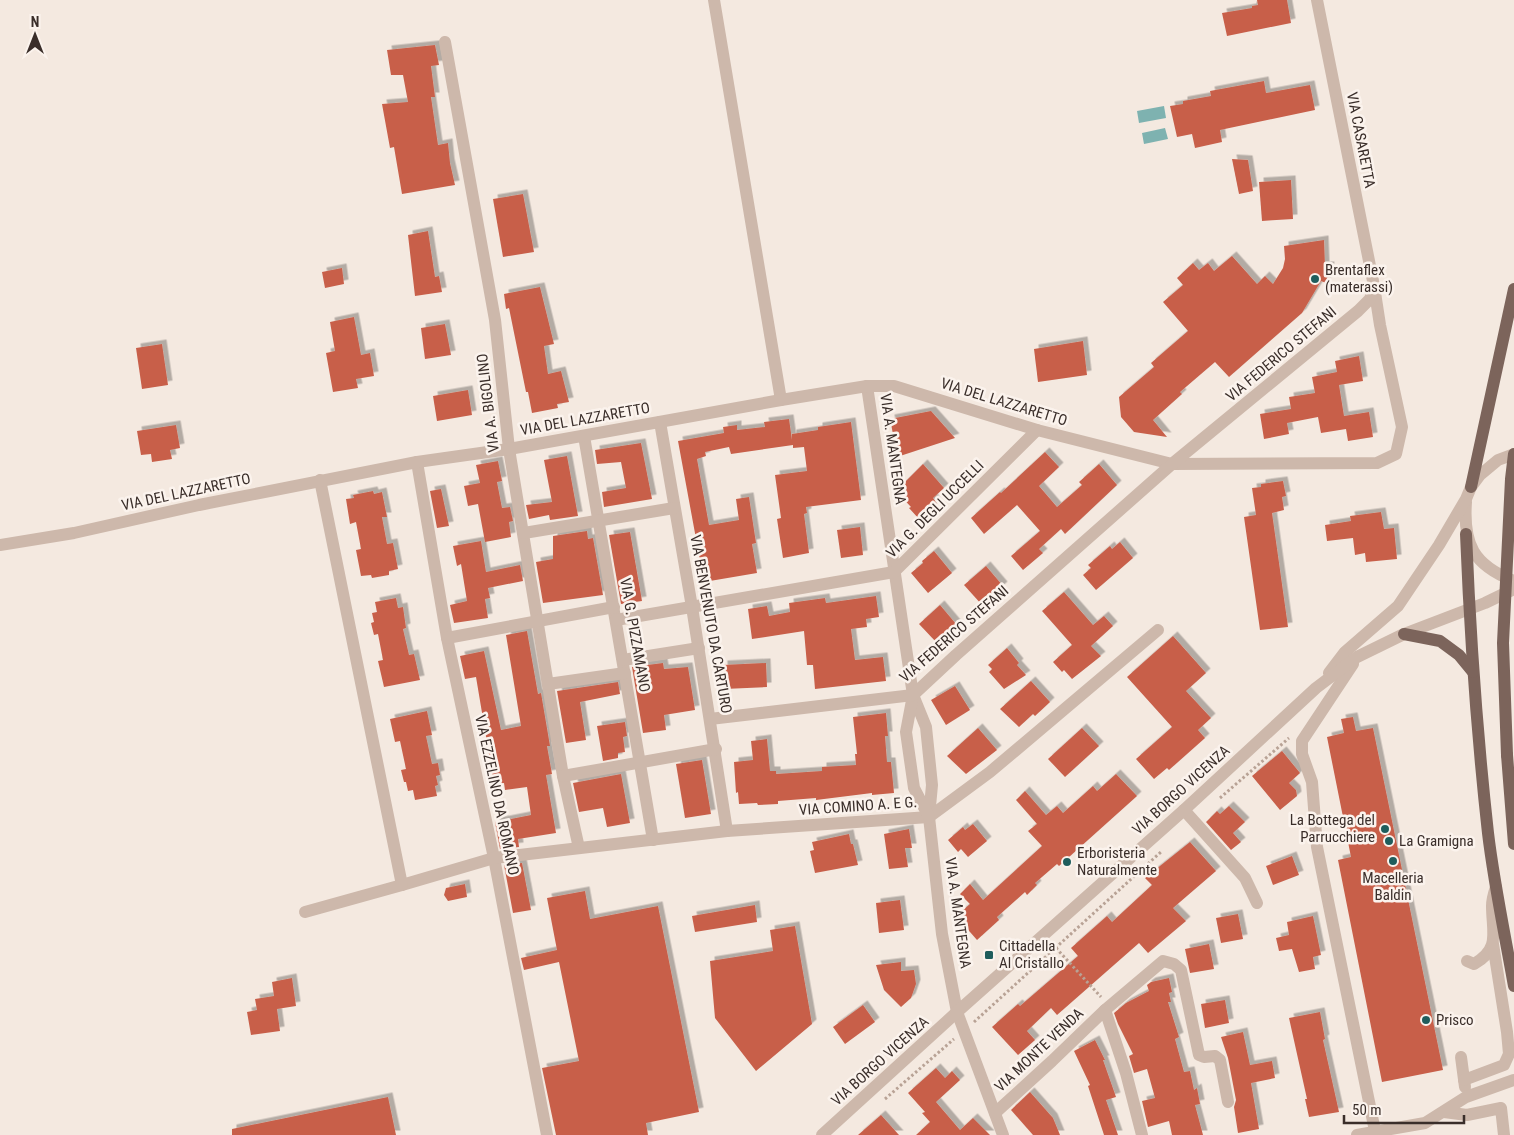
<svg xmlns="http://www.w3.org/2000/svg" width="1514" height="1135" viewBox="0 0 1514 1135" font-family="'Roboto Condensed',sans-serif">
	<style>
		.water { fill: #7eb2b0 }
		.building { fill: #c85f4a; filter: url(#shadow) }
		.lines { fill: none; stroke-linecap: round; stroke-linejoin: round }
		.path { stroke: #b8a295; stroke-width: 3; stroke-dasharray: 2.5 2.5; stroke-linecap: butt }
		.minor { stroke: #cdb8ab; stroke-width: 12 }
		.major { stroke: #7c645b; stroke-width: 12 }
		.major-bridge { stroke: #7c645b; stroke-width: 12 }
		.poi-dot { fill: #1f5d5c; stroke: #fbf3ed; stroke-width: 2 }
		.labels { text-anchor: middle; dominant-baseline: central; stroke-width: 5; stroke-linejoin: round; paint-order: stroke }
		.street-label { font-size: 15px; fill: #3a2e2a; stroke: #fbf3ed }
		.poi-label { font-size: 15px; fill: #3a2e2a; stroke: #fbf3ed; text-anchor: start }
	</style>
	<defs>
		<filter id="shadow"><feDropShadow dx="4.5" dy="-4.5" stdDeviation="0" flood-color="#0004"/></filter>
	</defs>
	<rect width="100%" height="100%" fill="#f4e9e0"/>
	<g class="water">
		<polygon points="1164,106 1166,118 1139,123 1137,111"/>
		<polygon points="1165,128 1168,139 1144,144 1142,133"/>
	</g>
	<g class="building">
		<polygon points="1257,0 1287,0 1291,23 1227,36 1222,13 1252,8 1252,6 1258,5"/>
		<polygon points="435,45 439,65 431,66 435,97 431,97 438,145 448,143 450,163 455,185 402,194 394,147 390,148 382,104 408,102 403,75 391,75 387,50"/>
		<polygon points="1264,81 1266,93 1310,85 1315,110 1220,130 1222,142 1195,148 1192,134 1177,137 1170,106 1183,104 1183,101 1211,96 1210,91"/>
		<polygon points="1232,159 1248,160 1253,191 1239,194"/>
		<polygon points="1291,180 1293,219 1262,221 1259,182"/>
		<polygon points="523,194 534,252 503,257 493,199"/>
		<polygon points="428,231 435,277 439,276 442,292 415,296 408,235"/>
		<polygon points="1324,240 1325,266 1330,266 1326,283 1321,281 1302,313 1229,377 1215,362 1180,392 1182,394 1153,420 1167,437 1134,432 1121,417 1119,397 1154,367 1151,363 1188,331 1163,302 1183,285 1177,278 1193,263 1199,270 1208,263 1214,271 1232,256 1257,284 1265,276 1273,284 1283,268 1285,259 1284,246"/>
		<polygon points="342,268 344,284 325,288 322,272"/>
		<polygon points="540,287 554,344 544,346 548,374 561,371 569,402 557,404 558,408 532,413 528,392 526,392 509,308 506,309 504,294"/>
		<polygon points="354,317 361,355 370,353 374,376 356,379 358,388 333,392 326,353 335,351 330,322"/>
		<polygon points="445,324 451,355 425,359 421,328"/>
		<polygon points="1083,341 1087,375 1038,382 1034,349"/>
		<polygon points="162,344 168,385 142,389 136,348"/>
		<polygon points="1359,356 1363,381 1339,385 1344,416 1369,412 1373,437 1348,441 1346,429 1321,433 1318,417 1287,423 1289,434 1264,439 1260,414 1291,409 1289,397 1315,393 1312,377 1337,372 1335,361"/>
		<polygon points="468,390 472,415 437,421 433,396"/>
		<polygon points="931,411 955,438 900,456 894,439 890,419"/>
		<polygon points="789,419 792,440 792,434 818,430 818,427 851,422 861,500 806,507 807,513 804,514 809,553 783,558 777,519 781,518 775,475 807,471 804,447 793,448 793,445 731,454 729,447 705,452 706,456 697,459 709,525 739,520 736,499 749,497 756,543 752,544 757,573 704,582 678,441 724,433 723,427 737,425 737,430 765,427 764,422"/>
		<polygon points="176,425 180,448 170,450 172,459 152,462 151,454 141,455 137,431"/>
		<polygon points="641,443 652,499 604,507 602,492 626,488 621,462 597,464 595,450"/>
		<polygon points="1045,452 1059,467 1039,486 1057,507 1082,485 1079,482 1099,464 1117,485 1065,534 1061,529 1039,549 1043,553 1023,570 1011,556 1040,531 1017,505 984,534 971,518 1000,492 1001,493"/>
		<polygon points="567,456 578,516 550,520 549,515 529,519 526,505 552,502 544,460"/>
		<polygon points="498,461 502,481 497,482 502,508 510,507 513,521 509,522 511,537 485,542 478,504 468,506 464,486 480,483 476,465"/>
		<polygon points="923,464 944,488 933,498 937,504 919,519 909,508 911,507 896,491"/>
		<polygon points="1283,481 1286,496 1282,497 1284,510 1272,513 1288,627 1260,630 1244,517 1256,515 1252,488 1261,487 1261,484"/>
		<polygon points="441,489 449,526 437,528 430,491"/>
		<polygon points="373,491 374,494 382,492 387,517 382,517 387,544 393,543 398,569 389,571 389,575 372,578 371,575 361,576 356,550 361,549 356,522 350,524 346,499 354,498 353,495"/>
		<polygon points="1381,512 1384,529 1394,528 1397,559 1366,562 1365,553 1355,555 1353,538 1327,541 1325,525 1351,521 1350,516"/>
		<polygon points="860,527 863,555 841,558 837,530"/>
		<polygon points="587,531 588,539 593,538 603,595 543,603 536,562 553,559 553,536"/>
		<polygon points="630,532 642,601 621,604 609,535"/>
		<polygon points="481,541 486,572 520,565 523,581 488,588 490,598 485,599 488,618 454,623 450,605 467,601 461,564 457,566 453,546"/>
		<polygon points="1120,542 1133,558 1096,590 1083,575 1091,568 1088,565 1110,546 1112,549"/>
		<polygon points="934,551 952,573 928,593 911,573 923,563 922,561"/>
		<polygon points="986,566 1003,586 982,605 964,585"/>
		<polygon points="1064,592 1093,625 1104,616 1113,626 1091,646 1101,656 1072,679 1064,670 1062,672 1053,662 1072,645 1042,611"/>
		<polygon points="876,596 879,617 866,619 867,627 851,629 855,660 883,657 886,681 815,689 813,665 807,665 804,631 752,639 748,609 767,606 769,616 790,612 789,603 825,598 826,603"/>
		<polygon points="396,598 398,608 403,607 406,628 403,629 409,655 414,654 420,680 384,687 378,661 383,660 378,634 374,635 371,623 374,622 372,613 377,612 375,602"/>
		<polygon points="940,605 956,624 936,642 919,624"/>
		<polygon points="527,631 538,694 541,693 550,746 547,746 552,774 546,775 556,833 518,839 519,847 500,849 495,822 531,815 527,787 505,790 504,783 494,784 476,677 465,679 460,656 484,651 501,730 521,726 506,635"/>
		<polygon points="1173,636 1206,673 1186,691 1211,718 1198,730 1205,738 1169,770 1167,768 1154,779 1136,759 1172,727 1127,677"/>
		<polygon points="1007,648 1019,663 1017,665 1026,675 1004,689 989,672 992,669 988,665"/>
		<polygon points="663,663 664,669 688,667 695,710 664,715 666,730 643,733 632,667"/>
		<polygon points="766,663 767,687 724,689 723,665"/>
		<polygon points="1031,681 1050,702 1035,716 1033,714 1019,727 1000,709"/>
		<polygon points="618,682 620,694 580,702 586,740 566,743 557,691"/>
		<polygon points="955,686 970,710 946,725 931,700"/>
		<polygon points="427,711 432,735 426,736 432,764 438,763 440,775 436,776 438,785 435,786 437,796 415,800 413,790 408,791 406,782 404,782 401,770 406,769 400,741 395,742 390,719"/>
		<polygon points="886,713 888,736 885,736 887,762 891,762 894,793 872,795 872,793 816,800 816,798 778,801 778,804 758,805 757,803 739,804 738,792 736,793 734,762 753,760 751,741 767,739 770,771 776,771 776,774 822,771 822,767 856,765 855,754 857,754 853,717"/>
		<polygon points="1353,717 1356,731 1373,728 1443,1070 1382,1082 1338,860 1351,857 1327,737 1344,733 1341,719"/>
		<polygon points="625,722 627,736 623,737 625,752 618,753 618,758 603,761 597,726"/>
		<polygon points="978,728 997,750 966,774 947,756"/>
		<polygon points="1082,728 1099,746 1065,777 1048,759"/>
		<polygon points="1282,751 1300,773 1289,783 1296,790 1297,796 1280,810 1252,776"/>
		<polygon points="702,760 711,814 685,818 676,764"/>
		<polygon points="621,774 630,823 607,827 603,808 579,812 573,783"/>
		<polygon points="1116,774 1137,796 1059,866 1057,864 1035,883 1037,885 1027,895 1025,892 997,917 999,920 977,940 956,916 970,904 960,894 970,884 983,900 1042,846 1028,831 1037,824 1016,800 1025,791 1046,815 1057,806 1063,813 1093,786 1097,791"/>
		<polygon points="1229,806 1245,822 1233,833 1241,842 1231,850 1206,822 1217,811 1220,814"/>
		<polygon points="973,824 987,841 968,857 961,849 958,852 948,840 963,827 965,830"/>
		<polygon points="909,829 912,848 905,848 908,867 889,869 884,834"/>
		<polygon points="849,834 851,844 853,844 858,865 815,873 810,851 814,850 812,842"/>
		<polygon points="1190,842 1216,871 1173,908 1186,921 1148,953 1139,943 1057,1015 1051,1008 1027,1031 1035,1040 1018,1055 992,1027 1018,1004 1020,1006 1078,956 1071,948 1107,916 1112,922 1152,885 1145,878"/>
		<polygon points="1292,856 1299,875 1273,885 1266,866"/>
		<polygon points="522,863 531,910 513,913 504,865"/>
		<polygon points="465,884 467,897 448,901 444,895 446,888"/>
		<polygon points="585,891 590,919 658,906 699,1112 646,1123 648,1135 556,1135 542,1068 579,1061 559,962 524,970 521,958 557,950 547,898"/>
		<polygon points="900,900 904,930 879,933 876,903"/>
		<polygon points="755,905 757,922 695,932 692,916"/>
		<polygon points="1238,914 1243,939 1221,943 1216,918"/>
		<polygon points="1313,916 1321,955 1313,957 1315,969 1299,972 1292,949 1279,951 1276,938 1289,935 1287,922"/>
		<polygon points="795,926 812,1024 756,1071 715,1018 710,961 773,951 770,930"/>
		<polygon points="1209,944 1214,969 1190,973 1185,949"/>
		<polygon points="901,962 901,971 914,970 916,984 911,998 901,1007 884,990 876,965"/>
		<polygon points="292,978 296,1006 277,1009 280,1031 251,1035 247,1012 257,1010 255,999 274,996 272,982"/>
		<polygon points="1169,978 1172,992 1169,993 1171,1002 1168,1002 1179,1037 1175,1039 1184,1072 1190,1071 1194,1090 1197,1088 1200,1104 1195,1105 1203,1135 1172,1135 1169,1121 1148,1127 1142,1101 1155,1098 1147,1069 1134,1073 1129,1056 1133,1054 1118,1024 1114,1013 1126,1003 1149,991 1147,985 1151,982"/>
		<polygon points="1225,1000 1229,1023 1205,1028 1201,1004"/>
		<polygon points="863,1005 875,1022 845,1044 833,1027"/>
		<polygon points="1320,1012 1325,1039 1323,1040 1339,1112 1309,1117 1305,1099 1307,1099 1289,1018"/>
		<polygon points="1243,1032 1250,1065 1272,1061 1275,1078 1251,1083 1259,1129 1238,1133 1234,1107 1236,1100 1228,1058 1221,1037"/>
		<polygon points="1095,1040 1105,1060 1103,1060 1116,1097 1106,1100 1118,1135 1104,1135 1088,1086 1090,1085 1074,1051"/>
		<polygon points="936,1068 945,1078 952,1071 960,1080 936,1102 960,1130 973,1118 990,1135 916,1135 930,1122 922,1113 925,1112 908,1093"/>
		<polygon points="1030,1092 1053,1118 1060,1135 1033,1135 1011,1110"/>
		<polygon points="388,1097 396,1135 232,1135 232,1129"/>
		<polygon points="881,1115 899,1135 858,1135"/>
	</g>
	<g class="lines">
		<g class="path">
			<polyline points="1220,798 1289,738"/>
			<polyline points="1056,948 1101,997"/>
			<polyline points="974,1022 1162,851"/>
			<polyline points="885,1099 954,1039"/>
		</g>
		<g class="minor">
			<polyline points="714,0 781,400"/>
			<polyline points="445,42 495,320 509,449 563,776 579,848"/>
			<polyline points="867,386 913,695 926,727 932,785 929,817 942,934 957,1012 1003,1135"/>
			<polyline points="660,422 692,607 727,831"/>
			<polyline points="584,436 653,840"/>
			<polyline points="417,462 447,638 494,858 547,1135"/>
			<polyline points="320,480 402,885 494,858 727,831 929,817 990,772 1158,630"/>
			<path d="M1466,502C1463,544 1473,565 1514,581"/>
			<polyline points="524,533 674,508"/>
			<polyline points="0,545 74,533 199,505 417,462 509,449 781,400 867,386 894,386 1037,430 1172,464 1377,463 1396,454 1402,427 1380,325 1374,286 1317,0"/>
			<polyline points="616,620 894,572 1037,430"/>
			<polyline points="447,638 614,607"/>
			<polyline points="623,660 699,648"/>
			<polyline points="1353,664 1302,741 1302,754 1312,782 1317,847 1375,1131"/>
			<polyline points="1329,673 1345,652 1398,606 1439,545 1466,499 1471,487 1480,475 1498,460 1514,454"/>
			<polyline points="548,684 625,673"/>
			<polyline points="913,695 906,732 914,788 929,817"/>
			<polyline points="710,719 913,695 956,655 1172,464 1358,311 1370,299 1374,286"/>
			<polyline points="563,776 716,749"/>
			<polyline points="1184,810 1245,878 1257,903"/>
			<polyline points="305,912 402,885"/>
			<path d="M1467,961L1474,964C1501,949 1492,932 1492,906C1492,899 1494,893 1496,887"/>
			<polyline points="1105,1010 1163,961 1174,964 1181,970 1199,1055 1204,1057 1215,1056 1220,1060 1228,1102"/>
			<polyline points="1461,1057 1465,1087"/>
			<polyline points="1464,1080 1504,1065 1509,1054 1507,1032 1493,944"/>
			<polyline points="1444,1112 1467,1115 1501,1108 1504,1135"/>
			<polyline points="995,1113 1052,1061 1105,1010 1126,1073 1142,1135"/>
			<polyline points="822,1135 957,1012 1184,810 1316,688 1357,657 1404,634 1485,603 1514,589"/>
			<polyline points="1357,1135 1425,1123 1466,1097 1514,1080"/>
		</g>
		<g class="major">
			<polyline points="1471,487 1514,289"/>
			<path d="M1466,534C1470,634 1477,734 1488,833C1494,884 1505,935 1514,986"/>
			<polyline points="1404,634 1440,641 1459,655 1473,672"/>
			<polyline points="1507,755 1514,844"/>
		</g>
		<polyline class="major-bridge" points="1507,755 1503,643 1511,479 1514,454"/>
	</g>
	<g class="poi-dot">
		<circle cx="1315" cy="279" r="5"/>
		<circle cx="1385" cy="829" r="5"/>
		<circle cx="1389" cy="841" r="5"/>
		<circle cx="1393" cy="861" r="5"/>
		<circle cx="1067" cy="862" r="5"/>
		<rect x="984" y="950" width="10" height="10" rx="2.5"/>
		<circle cx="1426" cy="1020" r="5"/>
	</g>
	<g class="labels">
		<g class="street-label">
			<text transform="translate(1361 140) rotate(79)">VIA CASARETTA</text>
			<text transform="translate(1281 354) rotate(-40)">VIA FEDERICO STEFANI</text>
			<text transform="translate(1004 402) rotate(17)">VIA DEL LAZZARETTO</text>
			<text transform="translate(488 403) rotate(-97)">VIA A. BIGOLINO</text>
			<text transform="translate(585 419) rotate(-10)">VIA DEL LAZZARETTO</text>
			<text transform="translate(893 449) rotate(82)">VIA A. MANTEGNA</text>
			<text transform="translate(186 492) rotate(-12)">VIA DEL LAZZARETTO</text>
			<text transform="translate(935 509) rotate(-45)">VIA G. DEGLI UCCELLI</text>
			<text transform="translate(711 624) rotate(80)">VIA BENVENUTO DA CARTURO</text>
			<text transform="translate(954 634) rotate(-41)">VIA FEDERICO STEFANI</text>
			<text transform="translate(635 635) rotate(80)">VIA G. PIZZAMANO</text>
			<text transform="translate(1181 790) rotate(-42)">VIA BORGO VICENZA</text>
			<text transform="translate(497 795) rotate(78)">VIA EZZELINO DA ROMANO</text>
			<text transform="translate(858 806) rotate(-4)">VIA COMINO A. E G.</text>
			<text transform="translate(958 913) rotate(82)">VIA A. MANTEGNA</text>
			<text transform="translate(1039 1050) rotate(-43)">VIA MONTE VENDA</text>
			<text transform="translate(880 1061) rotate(-42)">VIA BORGO VICENZA</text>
		</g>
		<g class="poi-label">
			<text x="1325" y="270">Brentaflex<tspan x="1325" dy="17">(materassi)</tspan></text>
			<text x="1375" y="820" text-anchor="end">La Bottega del<tspan x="1375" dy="17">Parrucchiere</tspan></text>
			<text x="1399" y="841">La Gramigna</text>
			<text x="1077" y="853">Erboristeria<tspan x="1077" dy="17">Naturalmente</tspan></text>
			<text x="1393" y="878" text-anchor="middle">Macelleria<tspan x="1393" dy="17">Baldin</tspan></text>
			<text x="999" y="946">Cittadella<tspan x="999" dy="17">Al Cristallo</tspan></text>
			<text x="1436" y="1020">Prisco</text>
		</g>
	</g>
	<g transform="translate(35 35)" stroke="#fbf3ed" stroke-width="4" paint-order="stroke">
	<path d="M0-4L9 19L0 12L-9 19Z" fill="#3a2e2a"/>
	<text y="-8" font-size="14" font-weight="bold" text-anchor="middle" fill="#3a2e2a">N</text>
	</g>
	<path d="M1344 1115v8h120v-8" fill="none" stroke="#3a2e2a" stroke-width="2.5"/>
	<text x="1352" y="1115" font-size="15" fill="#3a2e2a" stroke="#fbf3ed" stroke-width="4" paint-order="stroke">50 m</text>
</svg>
